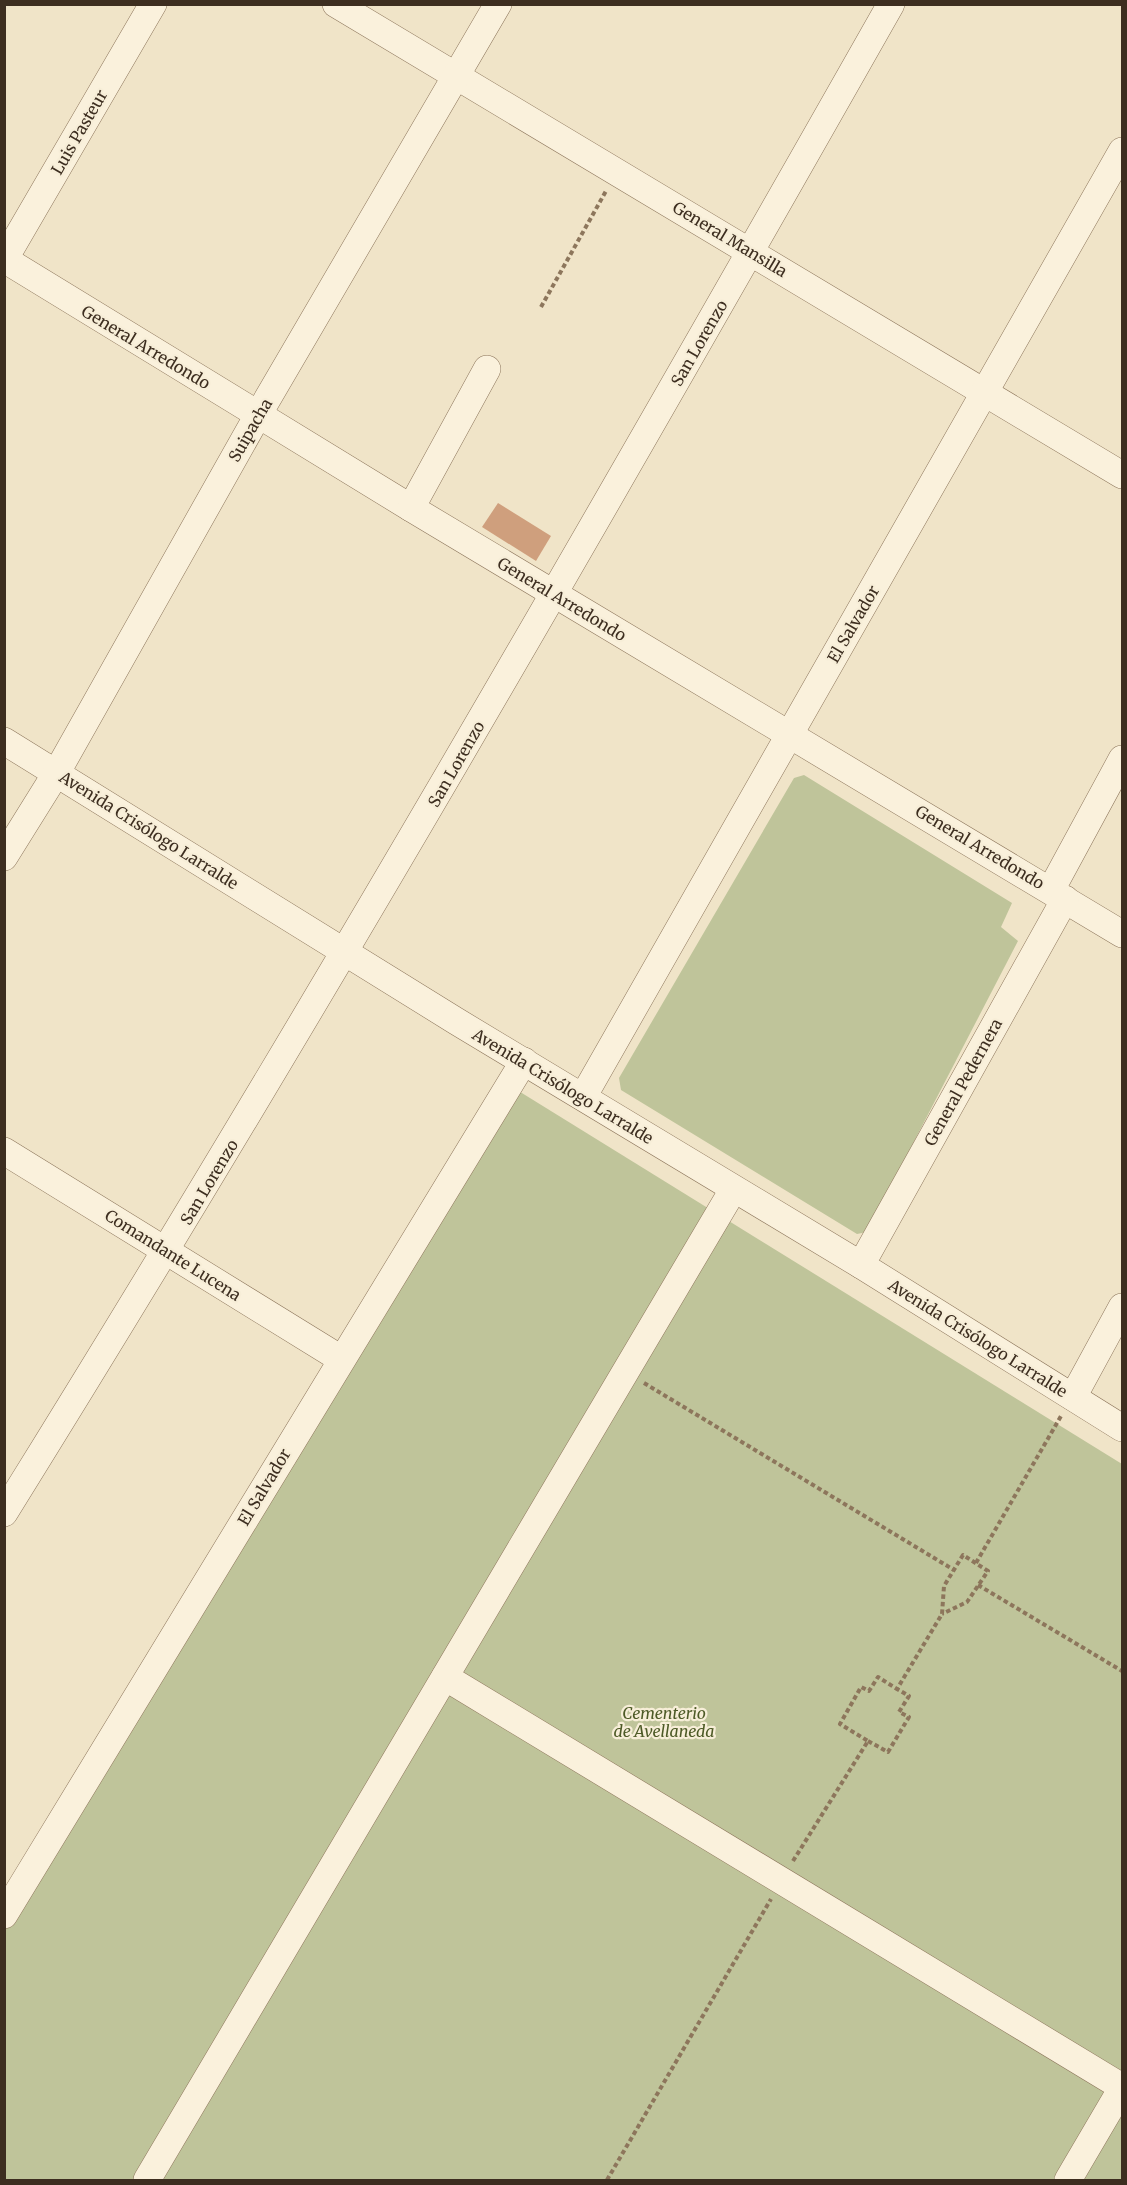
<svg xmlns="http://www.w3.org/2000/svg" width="1127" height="2185" viewBox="0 0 1127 2185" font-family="Merriweather,serif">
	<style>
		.cemetery { fill: #bfc49a }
		.building { fill: #cf9f7d }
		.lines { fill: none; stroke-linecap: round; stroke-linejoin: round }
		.minor-casing { stroke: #8d765c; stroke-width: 28 }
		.path { stroke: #8d765c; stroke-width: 4; stroke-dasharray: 4.5 3; stroke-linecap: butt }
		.minor { stroke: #faf1dc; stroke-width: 27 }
		.labels { text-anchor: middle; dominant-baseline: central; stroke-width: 4.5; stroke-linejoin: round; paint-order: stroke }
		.street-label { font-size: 16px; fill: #3d2e20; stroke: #f7eed8 }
		.park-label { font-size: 16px; font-style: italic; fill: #4d5a26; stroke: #f7eed8 }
	</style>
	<rect width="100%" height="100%" fill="#f0e4c8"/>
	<g class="cemetery">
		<polygon points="804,775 1012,903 1001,927 1018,941 867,1232 857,1234 621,1090 619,1078 794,778"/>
		<polygon points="517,1090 1122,1464 1122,2180 5,2180 4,1921"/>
	</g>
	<polygon class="building" points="498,503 551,536 536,561 482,527"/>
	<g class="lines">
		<defs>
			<g id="minor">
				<polyline points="336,4 1122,475"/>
				<polyline points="4,259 411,508 1122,934"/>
				<polyline points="4,260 153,4"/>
				<polyline points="411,508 487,369"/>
				<polyline points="4,741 456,1021 861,1265 1122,1428"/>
				<polyline points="4,857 57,772 258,415 498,4"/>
				<polyline points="1051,890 1122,759"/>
				<polyline points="583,1097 1122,151"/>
				<polyline points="4,1151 341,1359"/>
				<polyline points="861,1265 1065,899"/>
				<polyline points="1073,1397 1122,1307"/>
				<path d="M4,1513C312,1018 603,512 891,4"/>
				<polyline points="445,1677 1122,2087"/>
				<polyline points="4,1915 524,1061"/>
				<polyline points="147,2180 733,1190"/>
				<polyline points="1068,2180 1122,2088"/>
			</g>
		</defs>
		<use href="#minor" class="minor-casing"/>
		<g class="path">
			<polyline points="541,307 606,191"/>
			<polyline points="644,1383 954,1570"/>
			<polyline points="976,1563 1061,1416"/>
			<polyline points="978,1585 1122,1671"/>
			<polyline points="868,1741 888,1752 909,1717 899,1712 909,1696 897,1689"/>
			<polyline points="793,1861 868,1741 840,1724 861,1687 869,1691 878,1677 897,1689 942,1614 944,1586 963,1555 988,1571 967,1602 942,1614"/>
			<polyline points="607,2180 771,1899"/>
		</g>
		<use href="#minor" class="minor"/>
	</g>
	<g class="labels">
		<g class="street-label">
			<text transform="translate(79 132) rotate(-60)">Luis Pasteur</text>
			<text transform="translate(730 239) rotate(31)">General Mansilla</text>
			<text transform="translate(699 343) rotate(-60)">San Lorenzo</text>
			<text transform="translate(146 347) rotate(31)">General Arredondo</text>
			<text transform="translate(250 430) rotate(-60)">Suipacha</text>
			<text transform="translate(562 599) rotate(31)">General Arredondo</text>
			<text transform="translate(853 624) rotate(-60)">El Salvador</text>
			<text transform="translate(456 764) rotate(-60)">San Lorenzo</text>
			<text transform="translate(149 830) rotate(32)">Avenida Crisólogo Larralde</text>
			<text transform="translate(980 847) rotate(31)">General Arredondo</text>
			<text transform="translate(963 1082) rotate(-61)">General Pedernera</text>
			<text transform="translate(563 1086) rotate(31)">Avenida Crisólogo Larralde</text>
			<text transform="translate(209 1182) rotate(-59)">San Lorenzo</text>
			<text transform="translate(173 1255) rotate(32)">Comandante Lucena</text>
			<text transform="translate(978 1338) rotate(32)">Avenida Crisólogo Larralde</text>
			<text transform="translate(264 1487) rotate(-59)">El Salvador</text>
		</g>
		<g class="park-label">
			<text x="664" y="1713">Cementerio<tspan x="664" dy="18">de Avellaneda</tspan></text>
		</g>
	</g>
	<rect width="1127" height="2185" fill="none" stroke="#3d2e20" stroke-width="12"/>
</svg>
